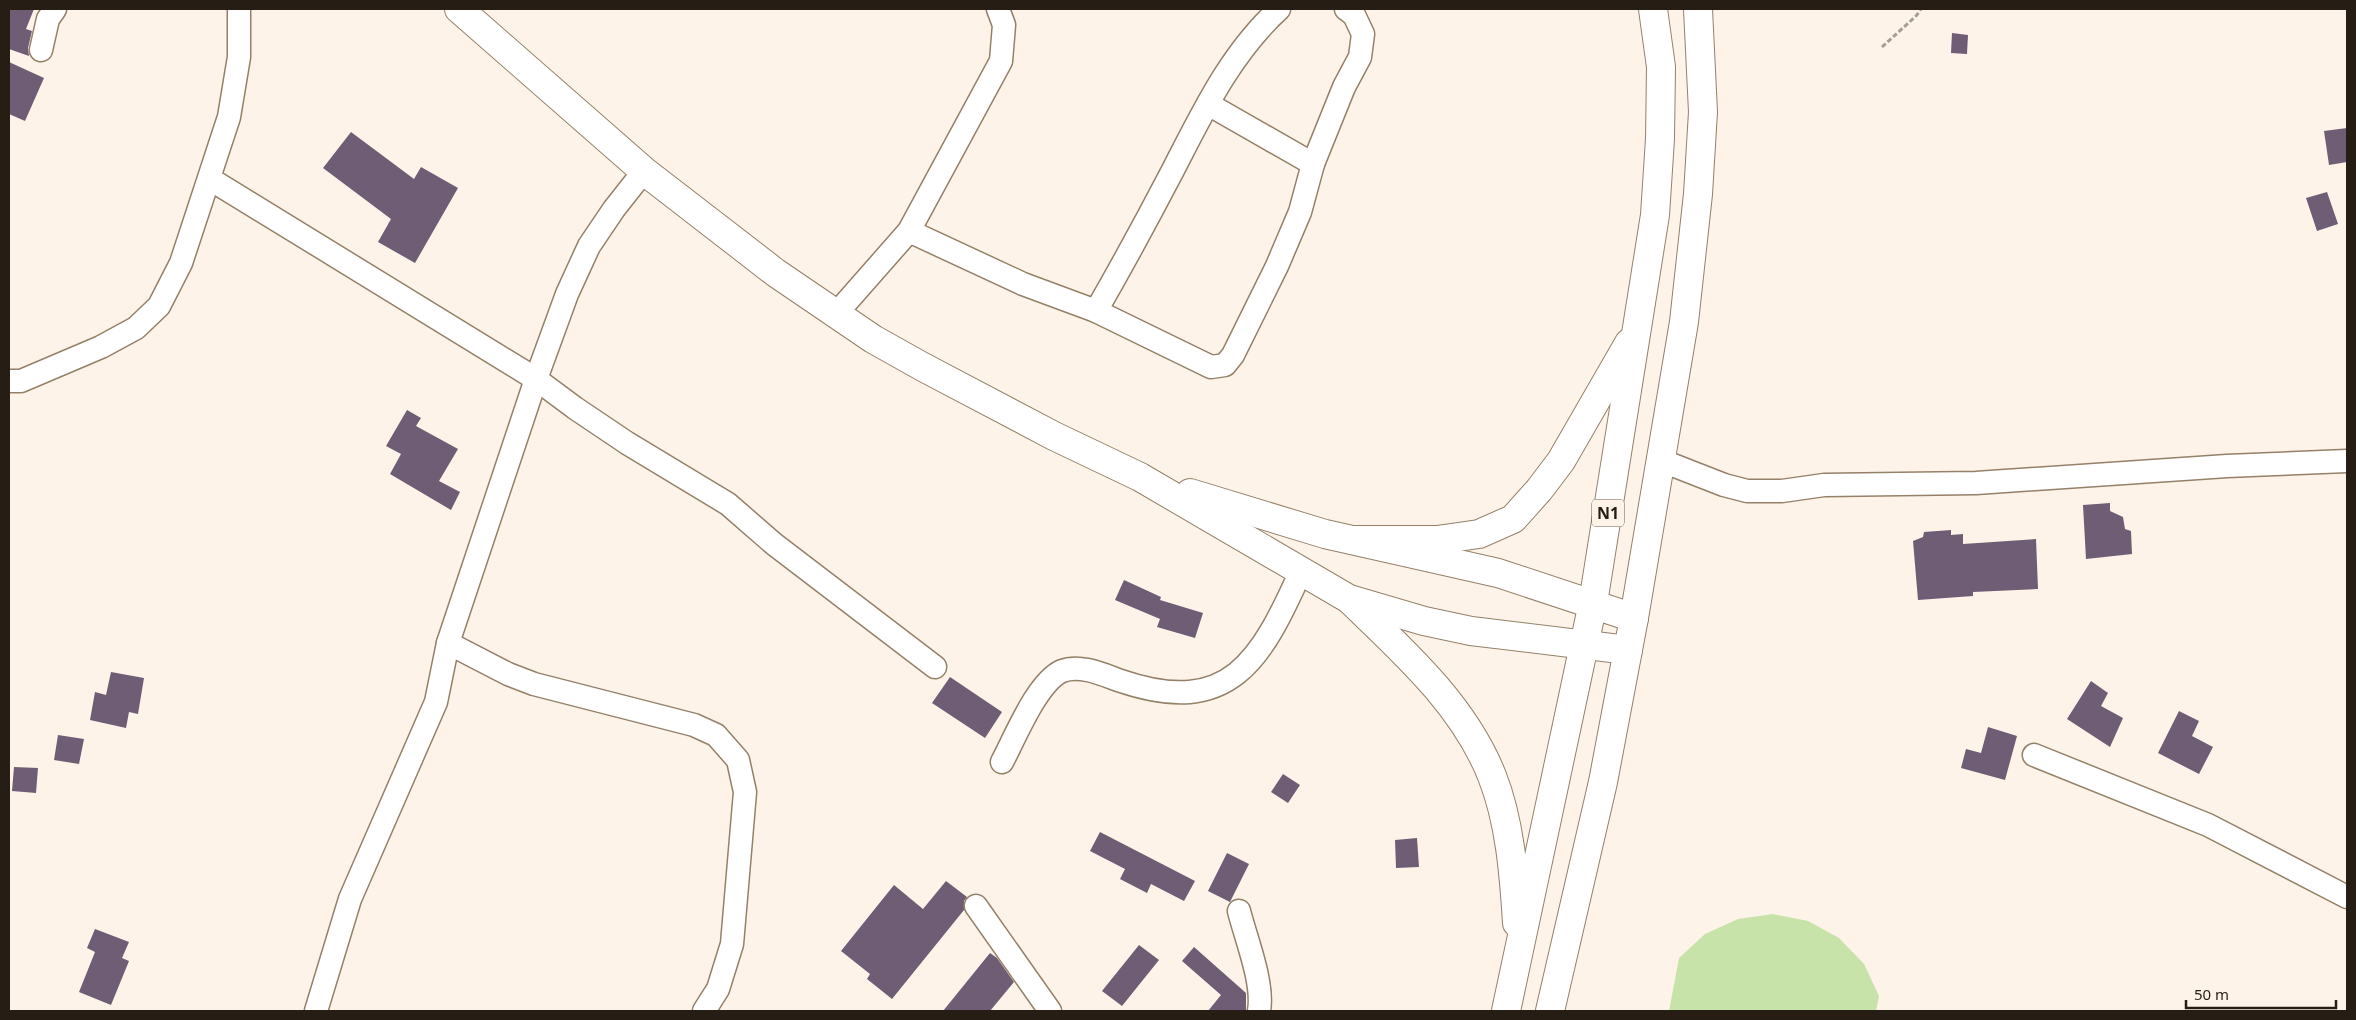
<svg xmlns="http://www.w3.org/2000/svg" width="2356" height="1020" viewBox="0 0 2356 1020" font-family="'Noto Sans',sans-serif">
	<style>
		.green { fill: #c8e3aa }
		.building { fill: #6e5d75 }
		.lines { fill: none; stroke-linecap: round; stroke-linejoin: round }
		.street-casing { stroke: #958068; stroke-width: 25 }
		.secondary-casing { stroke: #958068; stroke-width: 30 }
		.highway-casing { stroke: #958068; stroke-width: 30 }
		.path { stroke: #a69d93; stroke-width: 3; stroke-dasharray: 5 2.5; stroke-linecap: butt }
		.street { stroke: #fff; stroke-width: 22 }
		.secondary { stroke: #fff; stroke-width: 28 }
		.highway { stroke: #fff; stroke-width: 28 }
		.labels { text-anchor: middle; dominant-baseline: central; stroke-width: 5; stroke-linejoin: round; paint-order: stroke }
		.shield { fill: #fdf3e9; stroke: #665e55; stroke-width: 1 }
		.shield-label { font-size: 16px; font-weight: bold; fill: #261e15 }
	</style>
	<rect width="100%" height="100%" fill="#fdf3e9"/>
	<polygon class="green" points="1773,914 1808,921 1839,938 1864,964 1879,996 1876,1011 1669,1011 1679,958 1705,934 1738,919"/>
	<g class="building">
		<polygon points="9,9 34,9 26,29 32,31 28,48 29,56 9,49"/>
		<polygon points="1952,33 1968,35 1967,54 1951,53"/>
		<polygon points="9,62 44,78 25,121 9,114"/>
		<polygon points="2347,128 2347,162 2329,165 2324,131"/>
		<polygon points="351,132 414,179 421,167 458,188 415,263 378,242 391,219 323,168"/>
		<polygon points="2327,192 2338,224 2317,231 2306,198"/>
		<polygon points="407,410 421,418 416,426 458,449 439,481 460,492 451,510 390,474 401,454 386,446"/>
		<polygon points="2110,503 2110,511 2123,517 2125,529 2131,531 2132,554 2086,559 2083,505"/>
		<polygon points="1951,530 1951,535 1963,534 1963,544 2036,539 2038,589 1973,592 1973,596 1918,600 1913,541 1923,537 1924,532"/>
		<polygon points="1124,580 1161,597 1160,600 1203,613 1195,638 1157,627 1160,619 1115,600"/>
		<polygon points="111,672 144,678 138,714 129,712 126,728 90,720 95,692 106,695"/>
		<polygon points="950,677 1002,712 985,738 932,703"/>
		<polygon points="2091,681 2108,693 2101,706 2123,718 2110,747 2067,719"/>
		<polygon points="2179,711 2199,721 2192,736 2213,747 2199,774 2158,753"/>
		<polygon points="1988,727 2017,736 2005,780 1961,768 1966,749 1981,753"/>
		<polygon points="58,735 84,739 79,764 54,760"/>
		<polygon points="14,767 38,768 36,793 12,791"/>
		<polygon points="1283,774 1300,785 1288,803 1271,792"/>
		<polygon points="1100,832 1195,881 1184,901 1151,884 1147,893 1120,879 1125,869 1090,851"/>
		<polygon points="1417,838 1419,867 1396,868 1395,840"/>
		<polygon points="1227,853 1249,864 1230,902 1208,891"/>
		<polygon points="946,881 967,897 964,901 964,910 892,999 867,979 870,974 841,951 894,885 923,909"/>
		<polygon points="95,929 129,942 122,958 129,961 111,1005 79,992 95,952 87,948"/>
		<polygon points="1139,945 1159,960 1122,1006 1102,991"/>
		<polygon points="1194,947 1246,993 1246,1011 1208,1011 1221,995 1182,961"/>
		<polygon points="990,953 997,958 1014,982 990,1011 943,1011"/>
	</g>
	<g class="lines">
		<defs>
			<g id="street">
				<polyline points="41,50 48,19 55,9"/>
				<polyline points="1208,104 1313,164"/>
				<polyline points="210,179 536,379 575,408 627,443 728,504 774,544 935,667"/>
				<path d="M909,231L1023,284L1096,311C1123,264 1148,218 1173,170C1203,112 1230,54 1279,9"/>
				<polyline points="1096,311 1211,367 1225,365 1233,355 1277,266 1300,212 1313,164 1344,87 1360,57 1363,34 1354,15 1346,9"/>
				<polyline points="836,314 909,231 1001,61 1004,25 998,9"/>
				<polyline points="9,381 21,381 101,347 136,328 159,306 181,263 229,117 239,57 239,9"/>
				<polyline points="1660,460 1724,485 1747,491 1782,491 1824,485 1976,483 2227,466 2347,461"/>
				<polyline points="448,643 508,674 534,684 694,725 716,735 738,760 745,792 732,944 718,989 704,1011"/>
				<polyline points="2034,755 2208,825 2347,897"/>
				<path d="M1002,762C1015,738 1037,682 1062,671C1081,664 1104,675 1121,681C1230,718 1261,660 1301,571"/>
				<polyline points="976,906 1050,1011"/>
				<path d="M1239,911C1246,939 1264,983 1259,1011"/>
				<polyline points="316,1011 350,899 436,702 448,643 536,379 567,294 589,246 614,209 644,171"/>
			</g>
			<g id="secondary">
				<polyline points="459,9 644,171 776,273 873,339 923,367 1054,436 1140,477 1349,599 1424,621 1471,631 1628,650"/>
				<polyline points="1190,493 1325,534 1498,573 1634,618"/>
			</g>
			<g id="highway">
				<polyline points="1353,540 1437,540 1479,534 1513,519 1539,490 1561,461 1629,343"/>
				<path d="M1349,599C1403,651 1464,705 1492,776C1510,821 1514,875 1517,923"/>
				<polyline points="1506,1011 1593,603 1655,215 1660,139 1661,67 1653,9"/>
				<polyline points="1550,1011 1603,782 1634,618 1684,322 1698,194 1703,112 1698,9"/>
			</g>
		</defs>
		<use href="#street" class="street-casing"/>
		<use href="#secondary" class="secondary-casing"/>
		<use href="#highway" class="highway-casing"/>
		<polyline class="path" points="1882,47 1916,16 1921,9"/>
		<use href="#street" class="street"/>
		<use href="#secondary" class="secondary"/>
		<use href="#highway" class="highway"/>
	</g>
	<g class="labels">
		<rect class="shield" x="1592" y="499.5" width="32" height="27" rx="4"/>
		<g class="shield-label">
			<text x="1608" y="513">N1</text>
		</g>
	</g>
	<rect width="2356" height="1020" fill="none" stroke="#261e15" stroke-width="20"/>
	<path d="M2186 1000v8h150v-8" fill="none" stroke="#261e15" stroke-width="2.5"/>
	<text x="2194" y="1000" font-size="15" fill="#261e15" stroke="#fdf3e9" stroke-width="4" paint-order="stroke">50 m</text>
</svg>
